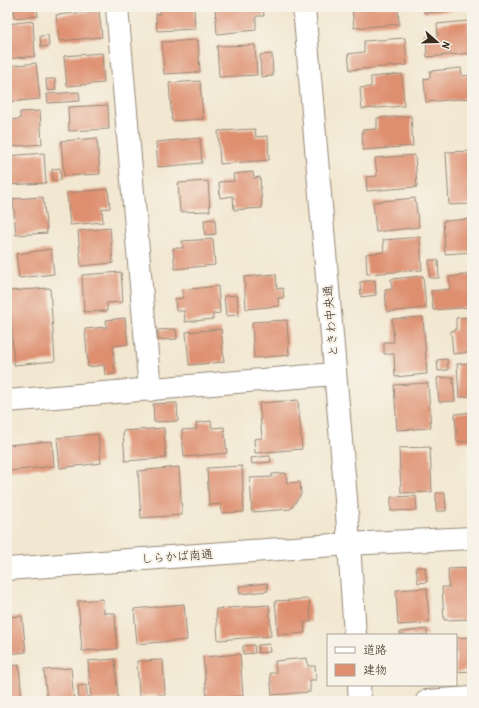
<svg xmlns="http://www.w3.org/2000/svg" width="479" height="708" viewBox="0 0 479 708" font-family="'Patrick Hand','Klee One',sans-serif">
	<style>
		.building { fill: #de8f70 }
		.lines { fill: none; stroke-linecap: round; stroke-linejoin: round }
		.street-casing { stroke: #968877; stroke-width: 24 }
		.secondary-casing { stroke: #968877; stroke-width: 24 }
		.street { stroke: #fff; stroke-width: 22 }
		.secondary { stroke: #fff; stroke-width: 22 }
		.labels { text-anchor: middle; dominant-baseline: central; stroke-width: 4; stroke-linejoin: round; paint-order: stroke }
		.street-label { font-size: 12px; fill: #3b2a1e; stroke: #f7f3e8 }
	</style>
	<rect width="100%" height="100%" fill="#f7f3e8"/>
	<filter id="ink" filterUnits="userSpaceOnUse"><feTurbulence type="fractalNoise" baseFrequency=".025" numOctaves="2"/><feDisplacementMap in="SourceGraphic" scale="8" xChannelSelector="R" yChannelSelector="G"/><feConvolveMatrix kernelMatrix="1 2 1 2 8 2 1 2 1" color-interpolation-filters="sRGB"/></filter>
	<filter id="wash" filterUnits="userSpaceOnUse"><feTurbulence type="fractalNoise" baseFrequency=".012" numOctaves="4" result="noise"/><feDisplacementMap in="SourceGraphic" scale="16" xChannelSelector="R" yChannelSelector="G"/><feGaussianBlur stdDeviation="0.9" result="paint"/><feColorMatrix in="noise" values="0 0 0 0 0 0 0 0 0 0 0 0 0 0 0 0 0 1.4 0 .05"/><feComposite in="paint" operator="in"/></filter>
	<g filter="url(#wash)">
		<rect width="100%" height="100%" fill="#f2e7d0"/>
		<g id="blocks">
			<g class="building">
				<polygon points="7,7 37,7 38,16 14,18 14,9 7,9"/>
				<polygon points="160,7 194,7 195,29 157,31 156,14 160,14"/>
				<polygon points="215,7 263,7 264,16 256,16 256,30 217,34"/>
				<polygon points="352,7 398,7 399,24 354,28"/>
				<polygon points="423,7 452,7 452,11 424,13"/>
				<polygon points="99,11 102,37 59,41 56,15"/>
				<polygon points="33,21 35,56 7,59 7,24"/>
				<polygon points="468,21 469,35 472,34 472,53 427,57 426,37 438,36 437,24"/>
				<polygon points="48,35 49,46 41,47 40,36"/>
				<polygon points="405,38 407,65 350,70 348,54 364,52 364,41"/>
				<polygon points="198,40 200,72 164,74 162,42"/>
				<polygon points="255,45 257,75 219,77 217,46"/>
				<polygon points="102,53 104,83 67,86 64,56"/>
				<polygon points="272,54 273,76 261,77 260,55"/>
				<polygon points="36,63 40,99 7,102 7,66"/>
				<polygon points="461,68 462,76 472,75 472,98 426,102 424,79 430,78 430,71"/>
				<polygon points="402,74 404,106 362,109 360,88 371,87 371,77"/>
				<polygon points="46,79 55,79 56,90 47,91"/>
				<polygon points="200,81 203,119 172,121 169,83"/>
				<polygon points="79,92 80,101 48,103 47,94"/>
				<polygon points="108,105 109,129 69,131 68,107"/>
				<polygon points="40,111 42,144 7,147 7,120 20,119 20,112"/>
				<polygon points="411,116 413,146 363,150 362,130 377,129 377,118"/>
				<polygon points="255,129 256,137 268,136 269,160 220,164 218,131"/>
				<polygon points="97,138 100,174 64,176 61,141"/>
				<polygon points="200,138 202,163 158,167 156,142"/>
				<polygon points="472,151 472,204 449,205 446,152"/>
				<polygon points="44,153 46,183 7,185 7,156"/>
				<polygon points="415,155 417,187 367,191 366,177 377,176 375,158"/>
				<polygon points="60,168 61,180 53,181 52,169"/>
				<polygon points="253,172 254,178 260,177 262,208 234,210 233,196 220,198 219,182 234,181 233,174"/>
				<polygon points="208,181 210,211 180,212 178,183"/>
				<polygon points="108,189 110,208 102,209 103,222 70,225 67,193"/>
				<polygon points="43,197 47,233 16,235 13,199"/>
				<polygon points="415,198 419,227 376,232 373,202"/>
				<polygon points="215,219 216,234 205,235 204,220"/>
				<polygon points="472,219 472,252 445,254 443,221"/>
				<polygon points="110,228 113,263 81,266 78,231"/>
				<polygon points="420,237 422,270 367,274 366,254 384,252 383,240"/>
				<polygon points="213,239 215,265 175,269 173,248 183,248 182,241"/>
				<polygon points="51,249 54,274 19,278 16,254"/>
				<polygon points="429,260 438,260 439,278 430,278"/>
				<polygon points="121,272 123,302 107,303 107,311 84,312 82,275"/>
				<polygon points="276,274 277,289 283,288 284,298 278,298 279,306 246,309 244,277"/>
				<polygon points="472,274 472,307 433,310 431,291 450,289 449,277"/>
				<polygon points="423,276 426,308 387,312 385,290 392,289 391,279"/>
				<polygon points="375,280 376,295 361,297 360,282"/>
				<polygon points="218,286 220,313 213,314 213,319 185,322 184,311 176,311 175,299 183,298 182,290"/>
				<polygon points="50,288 55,361 14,365 9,291"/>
				<polygon points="237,295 239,315 226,316 224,296"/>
				<polygon points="423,317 427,374 395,377 394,354 384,354 384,342 394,342 392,319"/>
				<polygon points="472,317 472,352 453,354 451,331 456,330 456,318"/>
				<polygon points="125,318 128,344 113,346 115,374 105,375 104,365 88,367 85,329 107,327 106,320"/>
				<polygon points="287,320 289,355 254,358 252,322"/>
				<polygon points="176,329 177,339 158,340 158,330"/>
				<polygon points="221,329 224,362 189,365 186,332"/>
				<polygon points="447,359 448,370 438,371 437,360"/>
				<polygon points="472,363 472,396 459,397 457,364"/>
				<polygon points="453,377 455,401 439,402 437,378"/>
				<polygon points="428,383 431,428 397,430 394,385"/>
				<polygon points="298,400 302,449 255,453 254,439 262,438 259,403"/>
				<polygon points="177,403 178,421 154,422 153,404"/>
				<polygon points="472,412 472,441 457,442 455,414"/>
				<polygon points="211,421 212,428 224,427 227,453 184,457 182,430 197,429 196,423"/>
				<polygon points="164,428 166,458 125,461 123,431"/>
				<polygon points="98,434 101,463 60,468 57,438"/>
				<polygon points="52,441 54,466 9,471 7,445"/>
				<polygon points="430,447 432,492 401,493 399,448"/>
				<polygon points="270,456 271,462 252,464 251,458"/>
				<polygon points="242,466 244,512 222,513 221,504 209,505 207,468"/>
				<polygon points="179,467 182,515 141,518 138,471"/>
				<polygon points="286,473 287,483 300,482 301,494 291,509 252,512 250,478 272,477 272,474"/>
				<polygon points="436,493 445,493 446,511 436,511"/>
				<polygon points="416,496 417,510 391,511 391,497"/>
				<polygon points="416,567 425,567 427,582 418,583"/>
				<polygon points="472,568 472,619 444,620 442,587 449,587 448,569"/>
				<polygon points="267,583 268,591 240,594 239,586"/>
				<polygon points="427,588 429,623 398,625 396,590"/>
				<polygon points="103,599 104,613 115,613 117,649 82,651 78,601"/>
				<polygon points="309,599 311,622 304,622 305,633 278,635 275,601"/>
				<polygon points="184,604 187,640 137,644 134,609"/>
				<polygon points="269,605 271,636 218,640 216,609"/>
				<polygon points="22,616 26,652 7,654 7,617"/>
				<polygon points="427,629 427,635 400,635 400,632"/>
				<polygon points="472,637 472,671 456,672 456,638"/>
				<polygon points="269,644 270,652 258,653 258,645"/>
				<polygon points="254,645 255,653 243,654 243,646"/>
				<polygon points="240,654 243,696 207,699 203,657"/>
				<polygon points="307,658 308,666 315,666 316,680 310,680 310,692 272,695 270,673 276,673 275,661"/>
				<polygon points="115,659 118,699 91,700 88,661"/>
				<polygon points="163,660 165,695 139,696 137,661"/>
				<polygon points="19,665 22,701 7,701 7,666"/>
				<polygon points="71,668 74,701 47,701 44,670"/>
				<polygon points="86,685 88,701 79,701 78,686"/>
				<polygon points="165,699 165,701 148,701 148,700"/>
			</g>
		</g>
	</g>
	<g filter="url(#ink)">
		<use href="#blocks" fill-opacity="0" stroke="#968877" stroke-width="1"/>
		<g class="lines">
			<defs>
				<g id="street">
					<polyline points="117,7 150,390"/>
					<polyline points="7,401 334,374"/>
					<polyline points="348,544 472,538"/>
					<polyline points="427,701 472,698"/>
				</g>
				<g id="secondary">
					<polyline points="304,7 346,499 355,635"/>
					<polyline points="7,569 348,544"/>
					<polyline points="359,685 360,701"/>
				</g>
			</defs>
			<use href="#street" class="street-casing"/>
			<use href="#secondary" class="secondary-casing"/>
			<use href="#street" class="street"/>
			<use href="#secondary" class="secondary"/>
		</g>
	</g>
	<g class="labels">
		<g class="street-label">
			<text transform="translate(330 321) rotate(-95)">ときわ中央通</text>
			<text transform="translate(177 556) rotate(-4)">しらかば南通</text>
		</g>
	</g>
	<rect width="479" height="708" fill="none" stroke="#f7f3e8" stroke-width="24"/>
	<rect x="327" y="634" width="130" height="52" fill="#f7f3e8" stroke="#aca397"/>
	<rect x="335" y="647" width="20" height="6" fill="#ffffff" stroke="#aca397"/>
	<text x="363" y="654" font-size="12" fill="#3b2a1e">道路</text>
	<rect x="335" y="664" width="20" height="12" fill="#de8f70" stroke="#aca397"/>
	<text x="363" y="674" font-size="12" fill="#3b2a1e">建物</text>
	<g transform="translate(437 42) rotate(110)" stroke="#f7f3e8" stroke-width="3" paint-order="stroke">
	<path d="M0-3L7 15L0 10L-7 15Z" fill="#3b2a1e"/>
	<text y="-6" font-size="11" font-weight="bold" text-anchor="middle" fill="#3b2a1e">N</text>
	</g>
</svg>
